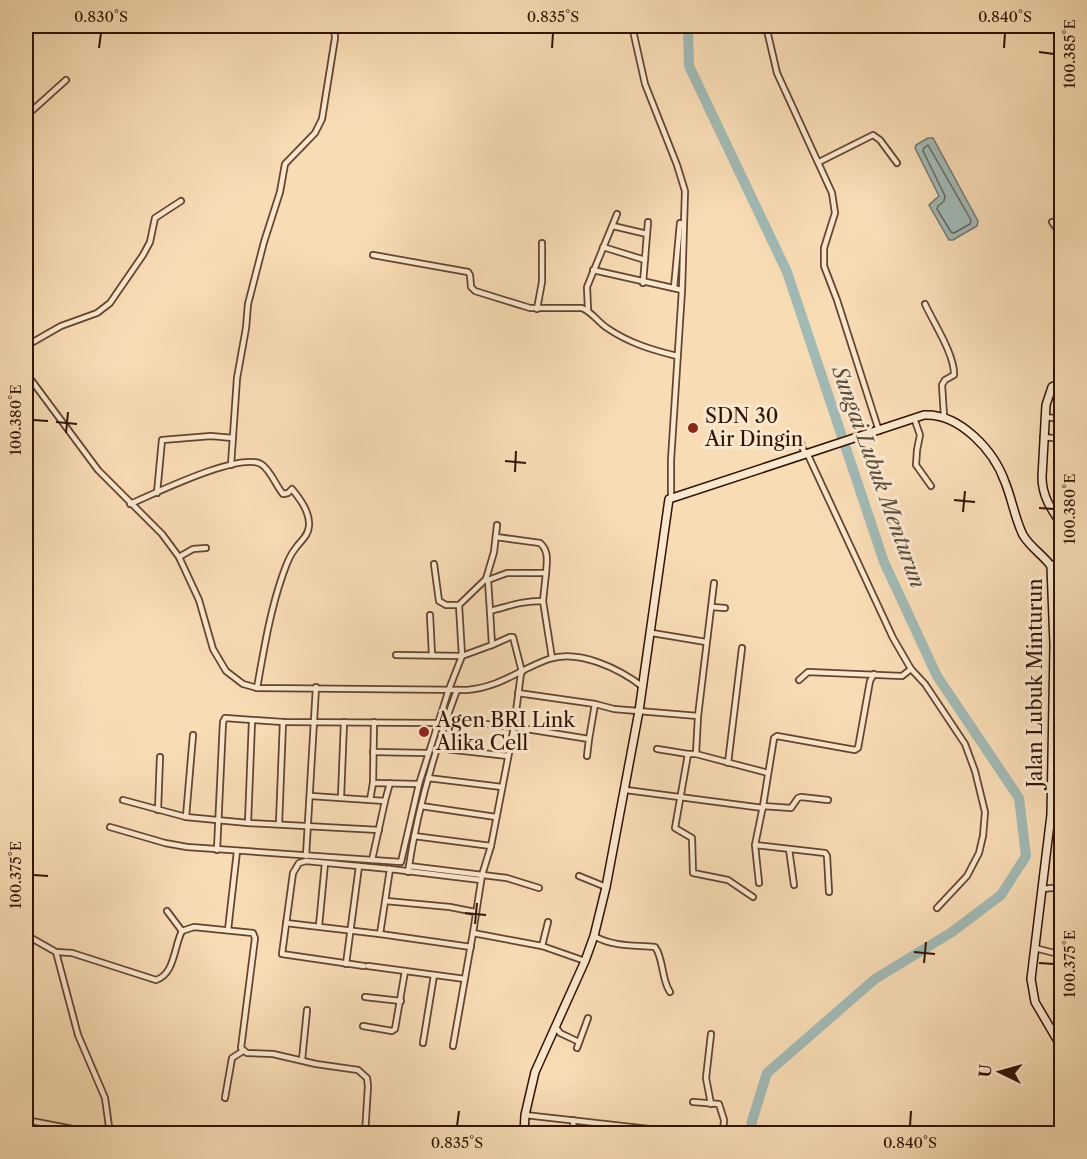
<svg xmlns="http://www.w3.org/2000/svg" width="1087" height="1159" viewBox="0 0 1087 1159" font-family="'Libre Caslon Text',serif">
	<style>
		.water { fill: #a0bab6; stroke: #74776f; stroke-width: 1.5 }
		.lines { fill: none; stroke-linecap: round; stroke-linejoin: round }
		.shore { stroke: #69665d; stroke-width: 1.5 }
		.river { stroke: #a0bab6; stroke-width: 10 }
		.street-casing { stroke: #644430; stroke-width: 8 }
		.secondary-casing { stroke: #321204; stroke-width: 10 }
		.street { stroke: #fae8ce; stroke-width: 4.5 }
		.secondary { stroke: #fae8ce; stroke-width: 7 }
		.ticks { fill: none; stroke: #321204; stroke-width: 2 }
		.poi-dot { fill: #8f2418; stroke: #fae8ce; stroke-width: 2 }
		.labels { text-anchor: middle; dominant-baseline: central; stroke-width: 6; stroke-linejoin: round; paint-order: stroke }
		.poi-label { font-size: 20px; fill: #321204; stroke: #fae8ce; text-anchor: start }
		.street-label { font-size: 20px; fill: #321204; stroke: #fae8ce }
		.water-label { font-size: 21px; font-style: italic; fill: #584d42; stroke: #fae8ce }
		.neatline { fill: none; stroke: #321204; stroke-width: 2 }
		.ticks-label { font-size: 15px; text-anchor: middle; fill: #321204 }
	</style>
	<rect width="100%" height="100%" fill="#f8dcb4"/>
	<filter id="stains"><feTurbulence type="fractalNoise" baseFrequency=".00333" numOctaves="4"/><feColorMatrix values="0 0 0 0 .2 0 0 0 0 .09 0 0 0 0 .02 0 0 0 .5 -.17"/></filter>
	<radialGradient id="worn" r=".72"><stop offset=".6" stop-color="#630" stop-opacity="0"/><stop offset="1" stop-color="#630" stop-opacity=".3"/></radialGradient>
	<polygon class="water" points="928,138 933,138 978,221 977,226 953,240 949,240 929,205 939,196 915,148 916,145"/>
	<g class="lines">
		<polygon class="shore" points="928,145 971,220 970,224 954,233 951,232 937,209 938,206 944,201 945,196 923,151 924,148"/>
		<polyline class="river" points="688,26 689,66 787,272 884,562 937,676 1019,798 1026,856 1001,895 952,932 875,979 767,1073 752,1121 751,1134"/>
		<defs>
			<g id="street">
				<polyline points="632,26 645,84 677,165 685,191 682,290 671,460 671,497"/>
				<polyline points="766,26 777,73 832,193 835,213 824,248 824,266 837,300 879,431"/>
				<polyline points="26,116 66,80"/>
				<polyline points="819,162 873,135 880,140 897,163"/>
				<polyline points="1052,222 1062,236"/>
				<polyline points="613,226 647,234"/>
				<polyline points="603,247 645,260"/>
				<path d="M373,255L468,272L470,275L471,287L475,291L530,308H582C592,312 598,322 607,328C629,343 652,350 677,356"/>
				<polyline points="593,270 682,290"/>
				<polyline points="643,283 648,222"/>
				<polyline points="674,288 680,223"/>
				<path d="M925,304C933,322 955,355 954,375L945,380L942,385L944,416"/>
				<polyline points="537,309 542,282 542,243"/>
				<polyline points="588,310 587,287 617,214"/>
				<polyline points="26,346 61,326 97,313 110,303 143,255 150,242 155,218 181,201"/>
				<path d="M26,373L98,470L162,534L179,557L199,600L213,649L226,671L243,684L257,688L467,690C503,686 518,670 549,659C579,649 620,669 643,687"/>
				<polyline points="1045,417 1062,419"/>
				<polyline points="914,418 920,435 917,450 916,465 931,486"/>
				<polyline points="798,436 805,454"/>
				<polyline points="1043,437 1062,439"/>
				<polyline points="807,453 893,638 911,669 925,684 965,744 975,771 985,812 983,836 979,853 967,876 937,908"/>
				<polyline points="231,465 237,378 246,328 248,304 264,242 280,192 285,164 315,133 322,119 335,38 334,26"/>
				<polyline points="157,493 162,440 211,436 233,438"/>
				<path d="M130,504C154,494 239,452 261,464C270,469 276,486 283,494L288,493L292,489C300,499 310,512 309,526C308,537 300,541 295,549C289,556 286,566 283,574C270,611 264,649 257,688"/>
				<path d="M496,537L540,543C549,551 547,561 546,573"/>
				<polyline points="179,557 193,549 206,548"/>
				<polyline points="434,564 439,601 446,605 459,605"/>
				<polyline points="486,579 488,580 490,611"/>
				<polyline points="488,580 507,573 546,573 543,601"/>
				<polyline points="712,607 725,608"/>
				<polyline points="430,615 432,655"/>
				<polyline points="652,633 706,642"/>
				<polyline points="492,645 510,637 513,637 522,672"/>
				<path d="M396,655L462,656L492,645L490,611C510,606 520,601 543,601L552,658"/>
				<polyline points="521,673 514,727 491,846 482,875 473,933 542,946 585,961"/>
				<polyline points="799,680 808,672 902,676 911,669"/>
				<polyline points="595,704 614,709 698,716 696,754 688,754 675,828 692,838 693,873 728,880 753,897"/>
				<polyline points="698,716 714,583"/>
				<polyline points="446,720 514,727 589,739 595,704 518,693"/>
				<polyline points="437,748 508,756"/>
				<polyline points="657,749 688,754"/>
				<polyline points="373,752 428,753"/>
				<polyline points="696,754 768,773"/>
				<polyline points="587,756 589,739"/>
				<polyline points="728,763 742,648"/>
				<polyline points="428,778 502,787"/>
				<polyline points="373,783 419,784"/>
				<polyline points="626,790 763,808"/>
				<polyline points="311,796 370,800"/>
				<polyline points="341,797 344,722"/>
				<polyline points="123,800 186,817 248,823 379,830"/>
				<polyline points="828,800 801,797 798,798 791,808 763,806 774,738 777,736 855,750 858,748 870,681 874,674"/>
				<polyline points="385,801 390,783"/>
				<polyline points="421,806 496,817"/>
				<polyline points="158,810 160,757"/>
				<polyline points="186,817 193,735"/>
				<polyline points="248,823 252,721"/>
				<polyline points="279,824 283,722"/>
				<polyline points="110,827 165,843 187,847 401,862 419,784 449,689 462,656 459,605 486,579 494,552 497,525"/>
				<polyline points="414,836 491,846"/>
				<polyline points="755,845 825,853 827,856 829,892"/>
				<polyline points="789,849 794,885"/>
				<polyline points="217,850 223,722 225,718 283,722 438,723"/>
				<polyline points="306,856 316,687"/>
				<polyline points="372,860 385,801 370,800 373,783 374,722"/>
				<polyline points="409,866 507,878 539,888"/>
				<path d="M408,872C417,810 435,749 457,690"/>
				<polyline points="579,876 606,887"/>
				<polyline points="759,883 755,845 763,806"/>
				<polyline points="1042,889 1062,887"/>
				<polyline points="386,901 450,907 475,912"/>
				<polyline points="167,911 182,931 194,927 253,933 255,938 241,1048 247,1053 273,1054 316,1064 358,1070 367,1078 368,1086 365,1134"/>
				<polyline points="286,923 380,934 471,947"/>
				<polyline points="319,926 325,863"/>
				<polyline points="228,930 237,851"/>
				<polyline points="380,934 390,869 481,880"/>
				<path d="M26,935L56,952L72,953L156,980C175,974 174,946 182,931"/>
				<path d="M594,936C614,947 633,945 655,947C664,959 661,979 670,992"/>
				<polyline points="542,946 548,922"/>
				<polyline points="1035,948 1062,955"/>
				<polyline points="56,952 78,1035 105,1098 110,1134"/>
				<polyline points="346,964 359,866"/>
				<polyline points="364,966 282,954 293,873 299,863 306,861 390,869"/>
				<polyline points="368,966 465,979"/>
				<polyline points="365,997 401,1001"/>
				<polyline points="363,1026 392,1031 395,1029 405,971"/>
				<polyline points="556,1027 560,1033 579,1042"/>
				<polyline points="711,1034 706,1078 711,1104"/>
				<polyline points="423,1043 434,975"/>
				<polyline points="453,1046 473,933"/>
				<polyline points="577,1048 588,1018"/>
				<polyline points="302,1060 307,1010"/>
				<polyline points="225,1098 232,1058 243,1051"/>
				<polyline points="693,1102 719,1104 724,1120 723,1134"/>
				<polyline points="525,1115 649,1129 648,1134"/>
				<polyline points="26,1120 99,1134"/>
				<polyline points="573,1120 574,1134"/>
				<polyline points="649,1129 714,1134"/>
			</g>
			<g id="secondary">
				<path d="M1062,382L1052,387L1046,405L1042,477C1042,496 1051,509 1062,525"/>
				<polyline points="1051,566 1062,562"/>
				<path d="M524,1134L525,1115L535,1072L585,961L594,936L606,887L639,711L669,499L924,415C960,413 994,451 1005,482C1012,499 1015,519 1023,535C1030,547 1043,555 1051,566L1054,645L1051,815L1031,979L1035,1002L1062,1048"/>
			</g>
		</defs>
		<use href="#street" class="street-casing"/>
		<use href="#secondary" class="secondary-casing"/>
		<use href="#street" class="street"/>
		<use href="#secondary" class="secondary"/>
	</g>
	<path class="ticks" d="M99,48L101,33M552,48L553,33M1004,48L1005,33M1039,52L1054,54M33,420L48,421M56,422L77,424M66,433L68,412M505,461L526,463M515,472L516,451M954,500L975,502M1039,508L1054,509M963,512L965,491M33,875L48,876M465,913L486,915M475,924L477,903M914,952L935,954M924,963L926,942M1039,963L1054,964M457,1126L459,1111M910,1126L911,1111"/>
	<g class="poi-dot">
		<circle cx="693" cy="428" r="6"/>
		<circle cx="424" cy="732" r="6"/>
	</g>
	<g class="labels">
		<g class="poi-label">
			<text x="705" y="416">SDN 30<tspan x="705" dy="23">Air Dingin</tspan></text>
			<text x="436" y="720">Agen BRI Link<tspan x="436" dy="23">Alika Cell</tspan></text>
		</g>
		<g class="street-label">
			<text transform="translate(1035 683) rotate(-90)">Jalan Lubuk Minturun</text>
		</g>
		<g class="water-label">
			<text transform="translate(879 477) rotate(70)">Sungai Lubuk Menturun</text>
		</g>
	</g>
	<rect width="1087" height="1159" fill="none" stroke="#f8dcb4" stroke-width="66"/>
	<g transform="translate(1000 1072) rotate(275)" stroke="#fae8ce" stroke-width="4.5" paint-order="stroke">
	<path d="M0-4.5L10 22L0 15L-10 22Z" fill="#321204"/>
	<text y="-9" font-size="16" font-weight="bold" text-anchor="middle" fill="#321204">U</text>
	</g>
	<rect x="33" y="33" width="1021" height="1093" class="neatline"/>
	<g class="ticks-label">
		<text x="101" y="22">0.830°S</text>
		<text x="553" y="22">0.835°S</text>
		<text x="1005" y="22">0.840°S</text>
		<text transform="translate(1070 54) rotate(-90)" y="5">100.385°E</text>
		<text transform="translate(16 420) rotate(-90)" y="5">100.380°E</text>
		<text transform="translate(1070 509) rotate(-90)" y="5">100.380°E</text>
		<text transform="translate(16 875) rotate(-90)" y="5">100.375°E</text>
		<text transform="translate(1070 964) rotate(-90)" y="5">100.375°E</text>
		<text x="457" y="1148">0.835°S</text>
		<text x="910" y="1148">0.840°S</text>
	</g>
	<rect width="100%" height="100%" filter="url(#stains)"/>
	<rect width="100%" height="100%" fill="url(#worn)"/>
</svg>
